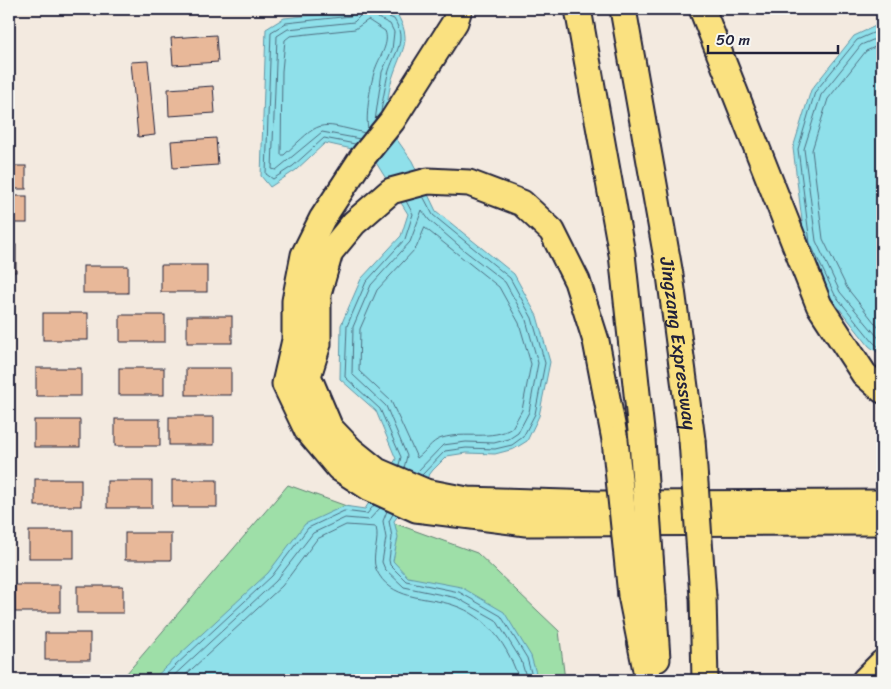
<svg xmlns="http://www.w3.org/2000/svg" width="891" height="689" viewBox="0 0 891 689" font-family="Sriracha,sans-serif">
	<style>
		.green { fill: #9edfa8; stroke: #608072 }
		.water { fill: #8fe0ea; stroke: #6394a4 }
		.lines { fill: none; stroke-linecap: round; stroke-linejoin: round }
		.shore { stroke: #4e6e81; stroke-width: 1 }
		.building { fill: #e8b899; stroke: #22223b }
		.highway-casing { stroke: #22223b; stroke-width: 29 }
		.highway { stroke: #fae180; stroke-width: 25 }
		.highway-bridge-casing { stroke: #22223b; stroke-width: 29; stroke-linecap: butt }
		.highway-bridge { stroke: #fae180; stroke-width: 25 }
		.labels { text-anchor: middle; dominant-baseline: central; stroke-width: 4; stroke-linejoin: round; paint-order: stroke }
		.street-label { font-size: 19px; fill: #22223b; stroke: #f6f6f2 }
	</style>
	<rect width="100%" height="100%" fill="#f3eae0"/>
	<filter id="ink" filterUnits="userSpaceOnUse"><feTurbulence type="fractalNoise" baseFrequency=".02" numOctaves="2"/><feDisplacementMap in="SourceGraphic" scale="10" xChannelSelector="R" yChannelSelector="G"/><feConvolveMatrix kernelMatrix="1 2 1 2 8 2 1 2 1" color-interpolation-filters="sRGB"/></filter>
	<g filter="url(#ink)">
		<polygon class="green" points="288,485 477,553 559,631 565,680 121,680"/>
		<g class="water">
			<path d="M373,9L397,14C412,40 403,47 394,73C389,86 386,110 386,124L412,161L436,211L514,274L537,316L550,362L539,416L527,441L514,449L495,454L466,453L447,456L433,470L394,521L398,537L393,561L408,577L461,587L504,612L531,656L538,680H152L268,573L305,524L344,506L365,509L396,459L376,411L340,379L341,325L361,279L401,236L408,214L370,153L325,143L296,170L270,187L261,176L266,29L284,18Z"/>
			<polygon points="882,23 882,356 869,346 831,298 805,245 793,148 811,90 854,36"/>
		</g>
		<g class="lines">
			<g class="shore">
				<polyline points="882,29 857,40 815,92 798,149 810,243 835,295 873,342 882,350"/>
				<polyline points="882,36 861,45 821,95 804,149 816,241 840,292 882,342"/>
				<polyline points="882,44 866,51 828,99 812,150 823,239 847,288 882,332"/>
				<path d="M381,112C382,103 386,83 388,74C394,52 408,42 394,19L384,15L381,9"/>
				<polyline points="375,121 382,72 392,50 394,32 390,24 378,18 375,9"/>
				<path d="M365,133C315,121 322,120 284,155H281L282,71L285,40L290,36L355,29L368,20L385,31C390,43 380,56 376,67C371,79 365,117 368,129"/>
				<polyline points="360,139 322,132 276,170 272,169 277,36 288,29 354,22 360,16 362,9"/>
				<polyline points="355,144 324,138 293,166 273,179 266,174 271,32 286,23 351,16 356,9"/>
				<path d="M425,228L499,287L519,323L531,364L522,410L512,428C492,441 465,431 442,438C431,441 426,452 417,458L391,401L359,371L360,329L377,290L416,248Z"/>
				<polyline points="399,465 401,457 380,409 345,377 347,326 366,282 405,239 413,214 406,201"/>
				<polyline points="404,468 407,456 386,406 352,374 353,327 371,285 410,242 422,210 429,220 465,251 505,282 526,320 538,363 529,412 518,433 509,439 494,443 466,442 443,445 416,473"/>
				<polyline points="422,475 445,451 466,448 495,449 512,445 523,437 535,414 545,363 532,318 510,278 433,215 423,196"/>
				<polyline points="387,511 383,521 386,538 382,562 385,569 404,587 457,598 496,620 521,660 527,680"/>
				<polyline points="393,514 389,521 392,537 389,560 390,565 406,581 459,592 501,616 527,658 533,680"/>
				<polyline points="160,680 272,576 308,528 344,511 367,514 374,505"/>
				<polyline points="169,680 276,581 313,533 345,518 369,520 380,508"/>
				<path d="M180,680L282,586L317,539L346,525L376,527C380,541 371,556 376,569C390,601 426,596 453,605C488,616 509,647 519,680"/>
			</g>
		</g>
		<g class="building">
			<polygon points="216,35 218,62 173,65 171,38"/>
			<polygon points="148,61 155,135 138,137 131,62"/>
			<polygon points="213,86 215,113 169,116 168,89"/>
			<polygon points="216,138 218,165 173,168 171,141"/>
			<rect x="9" y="166" width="17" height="23"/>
			<rect x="9" y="196" width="18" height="27"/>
			<rect x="9" y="245" width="7" height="27"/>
			<rect x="161" y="265" width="46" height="27"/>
			<rect x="83" y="266" width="45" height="27"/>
			<rect x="43" y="313" width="45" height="27"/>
			<rect x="120" y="315" width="45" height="27"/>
			<rect x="187" y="316" width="45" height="27"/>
			<rect x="36" y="368" width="45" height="28"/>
			<rect x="119" y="368" width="45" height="27"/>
			<rect x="186" y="368" width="45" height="27"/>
			<rect x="169" y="417" width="45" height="28"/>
			<rect x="115" y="419" width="45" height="27"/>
			<rect x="34" y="420" width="46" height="27"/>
			<rect x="35" y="479" width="46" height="27"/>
			<rect x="172" y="480" width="45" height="27"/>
			<rect x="107" y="481" width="45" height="27"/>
			<rect x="29" y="531" width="45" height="27"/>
			<rect x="125" y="533" width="46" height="27"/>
			<rect x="15" y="585" width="45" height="27"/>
			<rect x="77" y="586" width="46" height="27"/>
			<rect x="45" y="633" width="45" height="27"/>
		</g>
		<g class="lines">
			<defs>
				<g id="highway">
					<polyline points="459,9 455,22 392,121 362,158 322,219 304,255 295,301 295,340 285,384 307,430 339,468 370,488 416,509 526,523 882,522"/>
					<polyline points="578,9 622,254 642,440"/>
					<path id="s1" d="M623,9L670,275L692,440"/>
					<polyline points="702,9 819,305 864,374 882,390"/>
					<polyline points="615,440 596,341 577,281 552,231 522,203 469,183 428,181 391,191 354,223 330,252 318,294 318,344 308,376 330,428 351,450 377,471 426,492 467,500 598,504 882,503"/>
					<polyline points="631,595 648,680"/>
					<polyline points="653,597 657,659"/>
					<polyline points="703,597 705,680"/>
					<polyline points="865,680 882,663"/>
				</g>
			</defs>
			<use href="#highway" class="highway-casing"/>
			<use href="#highway" class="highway"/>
			<defs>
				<g id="highway-bridge">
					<polyline points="615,440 631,595"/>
					<polyline points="642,440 653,597"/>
					<polyline points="692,440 703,597"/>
				</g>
			</defs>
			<use href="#highway-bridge" class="highway-bridge-casing"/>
			<use href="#highway-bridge" class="highway-bridge"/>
		</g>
	</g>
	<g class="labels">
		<g class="street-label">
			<text stroke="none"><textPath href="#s1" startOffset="339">Jingzang Expressway</textPath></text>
		</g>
	</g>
	<rect width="891" height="689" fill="none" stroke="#f6f6f2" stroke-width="30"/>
	<rect x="15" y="15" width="861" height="659" fill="none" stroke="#22223b" stroke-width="2" filter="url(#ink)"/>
	<path d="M708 45v8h130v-8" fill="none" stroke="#22223b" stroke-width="2.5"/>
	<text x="716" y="45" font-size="15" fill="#22223b" stroke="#f6f6f2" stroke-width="4" paint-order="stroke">50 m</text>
</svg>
